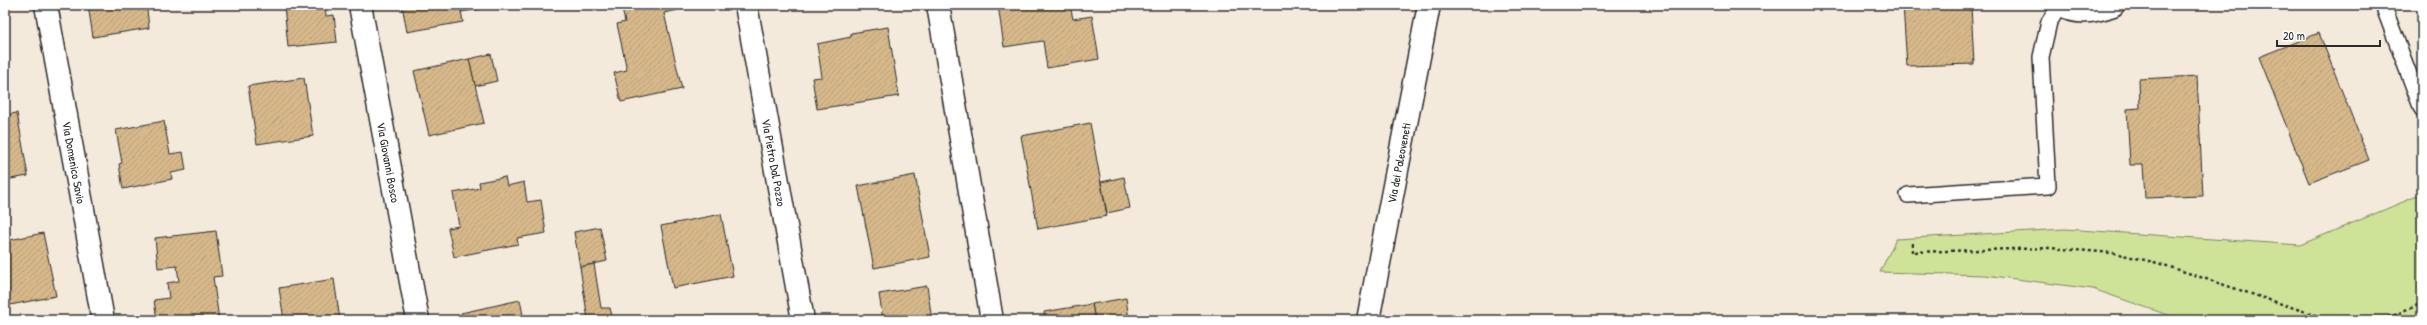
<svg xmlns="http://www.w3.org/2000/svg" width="2427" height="325" viewBox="0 0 2427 325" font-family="'Patrick Hand',sans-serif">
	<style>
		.green { fill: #cfe398; stroke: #7d8762 }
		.building { fill: url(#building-hatch); stroke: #2b2b2b }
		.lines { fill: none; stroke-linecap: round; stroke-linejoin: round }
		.service-casing { stroke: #2b2b2b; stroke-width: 18 }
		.minor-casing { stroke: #2b2b2b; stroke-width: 25 }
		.primary-casing { stroke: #2b2b2b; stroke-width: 25 }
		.path { stroke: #2b2b2b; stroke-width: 2.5; stroke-dasharray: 3 3; stroke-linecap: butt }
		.service { stroke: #fff; stroke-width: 15 }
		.minor { stroke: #fff; stroke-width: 22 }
		.primary { stroke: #fff; stroke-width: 22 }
		.labels { text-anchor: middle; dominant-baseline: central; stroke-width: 3; stroke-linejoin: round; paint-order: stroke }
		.street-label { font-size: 12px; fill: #2b2b2b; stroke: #fff }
	</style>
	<defs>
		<pattern id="building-hatch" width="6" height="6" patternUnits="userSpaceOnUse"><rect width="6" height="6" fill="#d6b88a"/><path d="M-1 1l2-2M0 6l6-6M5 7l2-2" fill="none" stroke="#b89e77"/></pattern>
	</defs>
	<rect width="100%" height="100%" fill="#f3eadc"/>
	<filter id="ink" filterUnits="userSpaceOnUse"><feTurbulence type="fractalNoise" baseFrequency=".025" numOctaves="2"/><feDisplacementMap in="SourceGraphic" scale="8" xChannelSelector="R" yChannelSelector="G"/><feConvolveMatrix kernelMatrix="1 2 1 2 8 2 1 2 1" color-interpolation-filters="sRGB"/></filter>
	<g filter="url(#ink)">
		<polygon class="green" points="2422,194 2422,320 2182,320 2093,289 1985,275 1880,272 1896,239 2065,229 2300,245"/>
		<g class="building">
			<polygon points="88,5 156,5 156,9 147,10 149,28 93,37"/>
			<polygon points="284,5 325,5 326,16 334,15 337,42 288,47"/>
			<polygon points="402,5 460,5 463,22 407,32"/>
			<polygon points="460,5 480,5 481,9 461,12"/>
			<polygon points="621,5 676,5 678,10 664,13 682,89 621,102 614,73 627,70 617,24 625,22"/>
			<polygon points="998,5 1070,5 1073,19 1092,16 1099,59 1047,68 1043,41 1004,47"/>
			<polygon points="1903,5 1971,5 1974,64 1907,66"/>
			<polygon points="888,27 899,96 817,109 812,78 822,77 817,44 851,37 851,33"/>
			<polygon points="2319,33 2369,160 2309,183 2259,57"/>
			<polygon points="491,54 497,81 475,86 469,59"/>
			<polygon points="469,59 484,123 429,135 414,71"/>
			<polygon points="2197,76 2203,196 2145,198 2143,165 2130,165 2127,109 2140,108 2139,79"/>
			<polygon points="304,78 313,136 257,144 248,86"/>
			<polygon points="17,113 28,176 5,180 5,115"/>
			<polygon points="164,121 170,154 183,152 186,170 171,173 172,179 123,189 119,164 122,163 116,130"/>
			<polygon points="1090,123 1107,216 1038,229 1021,136"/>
			<polygon points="915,175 930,257 874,268 858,186"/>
			<polygon points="505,177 507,186 524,182 527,202 541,200 546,233 517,238 518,244 454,257 448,228 459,226 453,193 480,188 479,182"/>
			<polygon points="1124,177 1130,208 1107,213 1101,182"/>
			<polygon points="721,214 733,276 673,288 661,226"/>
			<polygon points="600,227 607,261 580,267 574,232"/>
			<polygon points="216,231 222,276 213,277 219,320 157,320 154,300 169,298 167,283 179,281 177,266 158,268 155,238"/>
			<polygon points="43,233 56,296 5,306 5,241"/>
			<polygon points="594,264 601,308 610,308 613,320 588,320 580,267"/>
			<polygon points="334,279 340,320 284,320 279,288"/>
			<polygon points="927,286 932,320 883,320 879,294"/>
			<polygon points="1126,298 1129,320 1095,320 1092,304"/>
			<polygon points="520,300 524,320 463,320 461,313"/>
			<polygon points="1092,304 1095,320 1045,320 1044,312"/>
		</g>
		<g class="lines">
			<defs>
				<g id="service">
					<polyline points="2383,5 2422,109"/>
					<polyline points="1908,195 2048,186 2041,57 2049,22 2060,6"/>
				</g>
				<g id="minor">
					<path id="s1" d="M46,5L103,320"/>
					<path id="s2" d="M360,5L418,320"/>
					<path id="s3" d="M746,5L803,320"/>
					<polyline points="938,5 992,320"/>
					<path d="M2059,5C2077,15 2094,12 2113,5"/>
				</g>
				<g id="primary">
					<path id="s4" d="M1368,320L1429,5"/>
				</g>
			</defs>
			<use href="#service" class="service-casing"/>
			<use href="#minor" class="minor-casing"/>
			<use href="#primary" class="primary-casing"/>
			<g class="path">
				<polyline points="1912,243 1912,252 2049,248 2114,253 2158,263 2330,320"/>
				<polyline points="2364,320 2393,316 2422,302"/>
			</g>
			<use href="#service" class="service"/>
			<use href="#minor" class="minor"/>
			<use href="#primary" class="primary"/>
		</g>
	</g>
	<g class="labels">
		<g class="street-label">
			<text stroke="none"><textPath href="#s1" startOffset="160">Via Domenico Savio</textPath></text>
			<text stroke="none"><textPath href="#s2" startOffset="160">Via Giovanni Bosco</textPath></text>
			<text stroke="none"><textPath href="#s3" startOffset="160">Via Pietro Dal Pozzo</textPath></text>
			<text stroke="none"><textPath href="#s4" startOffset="160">Via dei Paleoveneti</textPath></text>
		</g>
	</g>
	<rect width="2427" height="325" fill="none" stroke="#fff" stroke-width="20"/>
	<rect x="10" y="10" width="2407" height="305" fill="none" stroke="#2b2b2b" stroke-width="1.5" filter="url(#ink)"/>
	<path d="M2277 40v6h103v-6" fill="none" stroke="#2b2b2b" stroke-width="2"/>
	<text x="2283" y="40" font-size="12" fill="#2b2b2b" stroke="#ffffff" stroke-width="3" paint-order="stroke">20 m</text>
</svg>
